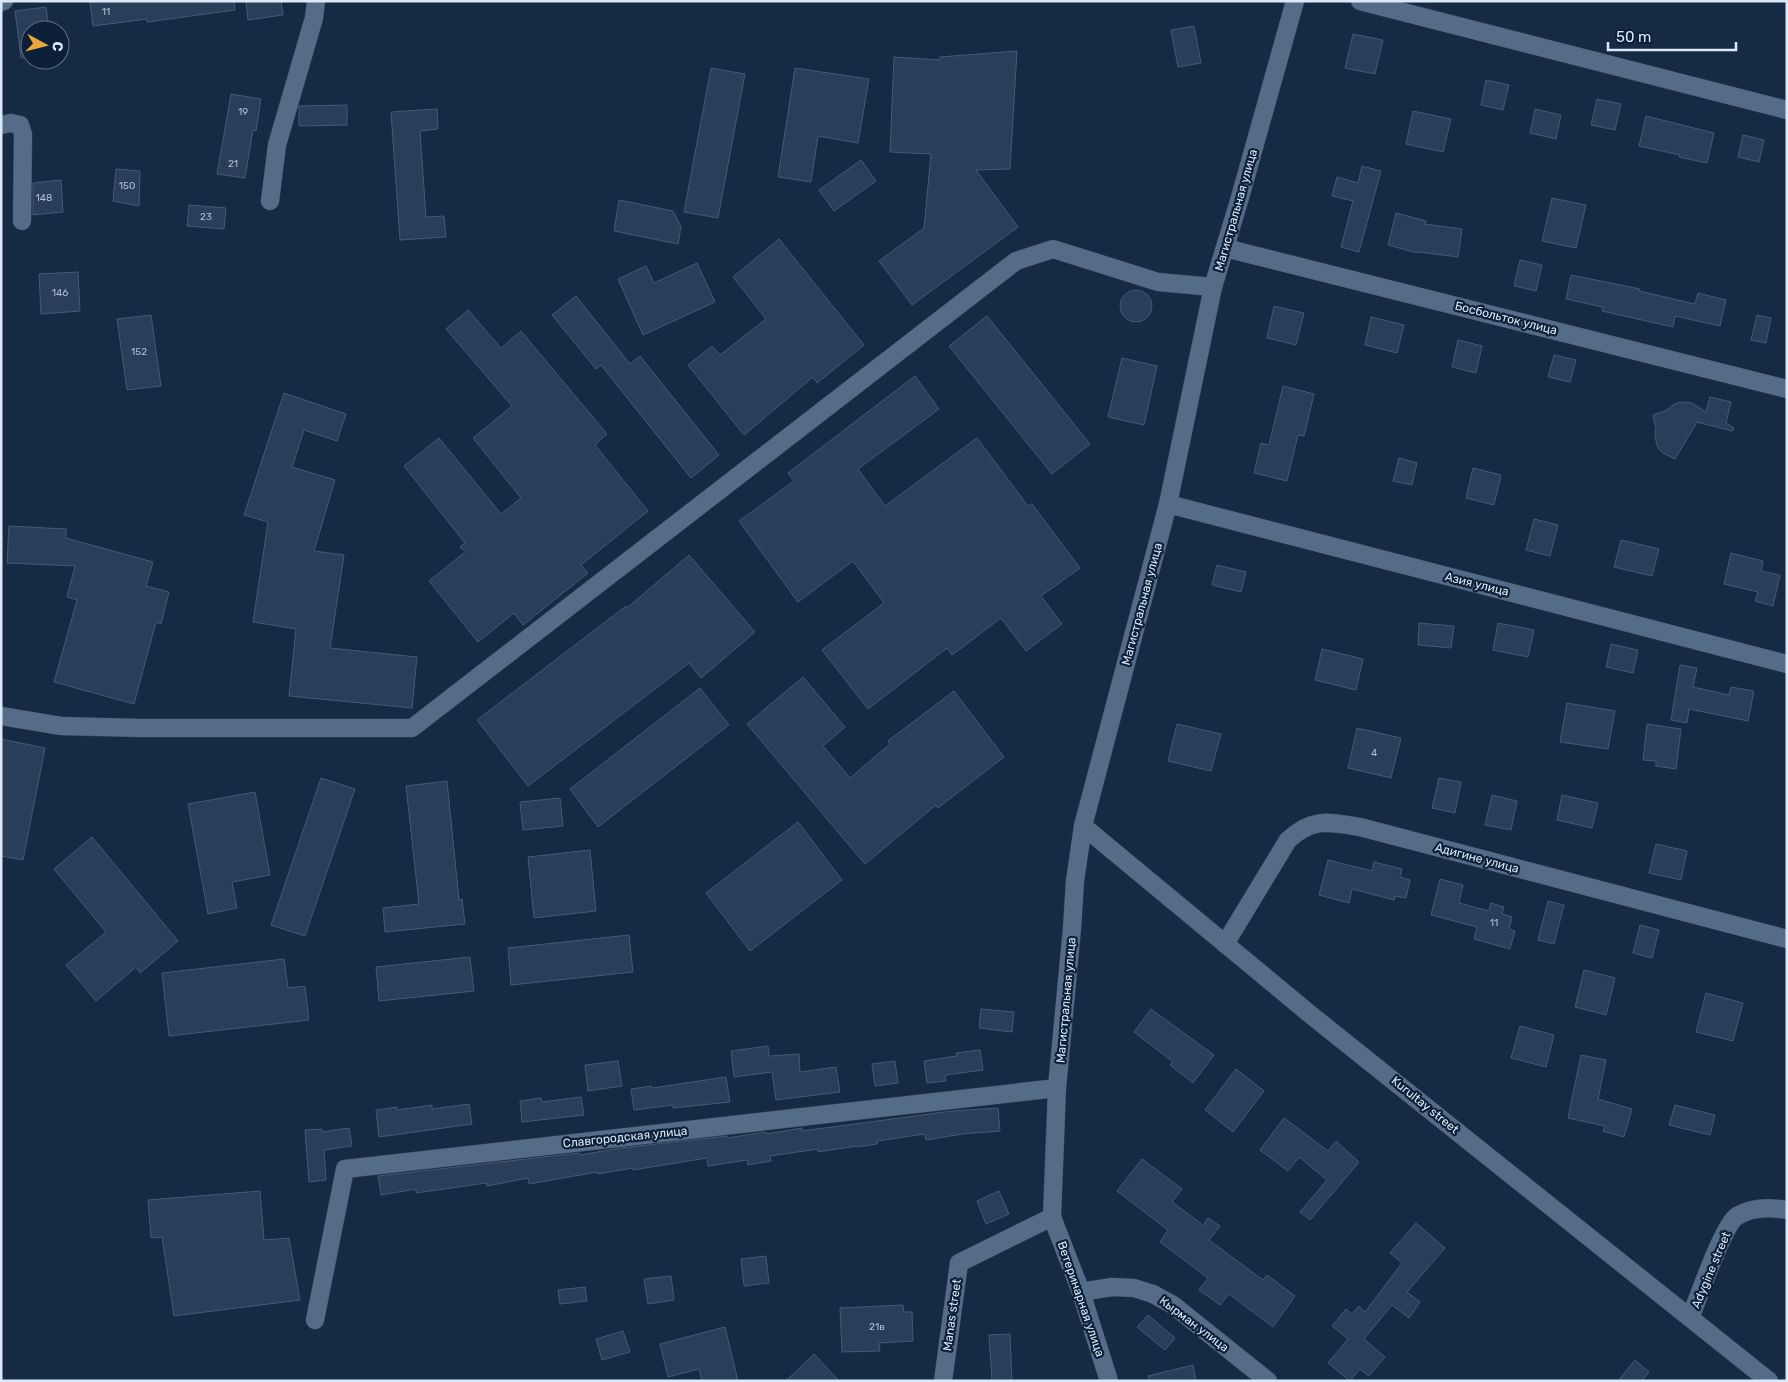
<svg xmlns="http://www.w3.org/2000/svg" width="1788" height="1382" viewBox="0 0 1788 1382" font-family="Rubik,sans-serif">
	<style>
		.building { fill: #293e59; stroke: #435a76 }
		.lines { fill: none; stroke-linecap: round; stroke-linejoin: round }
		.street-casing { stroke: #36465b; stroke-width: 19 }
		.street { stroke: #556c89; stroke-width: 18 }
		.labels { text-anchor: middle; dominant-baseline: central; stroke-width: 4.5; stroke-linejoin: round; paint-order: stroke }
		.number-label { font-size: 10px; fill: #afbed1 }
		.street-label { font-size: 12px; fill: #dce9f9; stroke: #0c2038 }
	</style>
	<rect width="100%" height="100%" fill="#152a43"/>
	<g class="building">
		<polygon points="101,1 234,1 235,10 147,22 147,19 93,26 90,3"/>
		<polygon points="246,1 281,1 283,15 248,20"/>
		<polygon points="46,7 49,30 30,30 30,58 21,58 15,11"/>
		<polygon points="1194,26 1201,63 1178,67 1171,30"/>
		<polygon points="1353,34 1383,40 1375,74 1345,68"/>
		<polygon points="1017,51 1010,169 976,170 1018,227 912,305 879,261 924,228 931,154 890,152 894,57 940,60 940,57"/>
		<polygon points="711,68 745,74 718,218 684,212"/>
		<polygon points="795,68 869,79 858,143 818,136 811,182 778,177"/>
		<polygon points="1486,80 1509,85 1503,110 1481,105"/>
		<polygon points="231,94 261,99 256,131 253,130 245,178 217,174"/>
		<polygon points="1597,99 1621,104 1615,130 1591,125"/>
		<polygon points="347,105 347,125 299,126 299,106"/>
		<polygon points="437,109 438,129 420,131 426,217 444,216 446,237 400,240 391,112"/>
		<polygon points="1535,109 1561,115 1556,139 1530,133"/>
		<polygon points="1413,111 1451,119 1443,152 1406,144"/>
		<polygon points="1646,116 1714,133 1707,163 1679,157 1680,155 1639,146"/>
		<polygon points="1743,135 1764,140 1759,162 1738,157"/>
		<polygon points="861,160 876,181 834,211 819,190"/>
		<polygon points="1362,166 1381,171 1359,252 1341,247 1353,201 1332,196 1337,177 1358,183"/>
		<polygon points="116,169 140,171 139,206 113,201"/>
		<polygon points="61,180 63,212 33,215 33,183"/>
		<polygon points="1552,198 1586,205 1576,248 1542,241"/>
		<polygon points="619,200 673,211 681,227 678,244 614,231"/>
		<polygon points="189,205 226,208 224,229 187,226"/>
		<polygon points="1396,213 1426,221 1425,224 1462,229 1458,257 1418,252 1417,253 1388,245"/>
		<polygon points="779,239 864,345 817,383 813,377 744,435 688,365 712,346 720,355 766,319 733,277"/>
		<polygon points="1520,260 1542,265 1536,291 1514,286"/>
		<polygon points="697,263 715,302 643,335 618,279 646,266 654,283"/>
		<polygon points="78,272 80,311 41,314 39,274"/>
		<polygon points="1571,275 1640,289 1639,291 1695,304 1698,293 1726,300 1720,326 1675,316 1673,327 1602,311 1603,307 1566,299"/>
		<circle cx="1136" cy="306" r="16"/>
		<polygon points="576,296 630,364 640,356 719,455 691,478 601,365 596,369 552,315"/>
		<polygon points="1274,306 1304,313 1296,345 1267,338"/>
		<polygon points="468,310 501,348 521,331 607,434 595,445 648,511 581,565 588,573 523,625 514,613 478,642 429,581 465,552 460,547 465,543 404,466 439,438 501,514 521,498 473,438 512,406 446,329"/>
		<polygon points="151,315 161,386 127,390 117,319"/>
		<polygon points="1757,315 1771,318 1766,343 1751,340"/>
		<polygon points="987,316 1090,444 1052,474 949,346"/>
		<polygon points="1371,317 1404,325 1397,353 1365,345"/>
		<polygon points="1458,340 1482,346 1476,373 1452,367"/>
		<polygon points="1554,355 1576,360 1570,382 1548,377"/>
		<polygon points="1122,358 1157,366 1144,425 1108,417"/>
		<polygon points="915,376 939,409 858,469 885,506 977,438 1028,506 1032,504 1080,568 1041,596 1062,624 1026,651 1001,618 952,655 947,648 868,709 822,650 884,603 853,561 798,602 739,521 794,481 788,473"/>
		<polygon points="1283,386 1314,394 1304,436 1298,435 1287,481 1254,473 1261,443 1269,445"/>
		<polygon points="284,393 346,414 337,441 304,430 292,467 335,480 314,551 344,555 330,648 417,657 412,708 289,696 296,629 253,622 268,522 244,515"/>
		<polygon points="1710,397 1731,402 1726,423 1734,428 1732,431 1697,422 1675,459 1663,453 1658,448 1656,441 1655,434 1656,429 1653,415 1667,410 1674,404 1681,402 1692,403 1706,412"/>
		<polygon points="1399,458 1417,463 1412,485 1393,481"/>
		<polygon points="1473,468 1501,475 1494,505 1466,498"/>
		<polygon points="1534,519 1558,525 1550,556 1526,550"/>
		<polygon points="9,526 66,529 66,538 153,562 146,586 169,592 161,624 156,622 134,704 54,682 77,600 67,597 75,566 7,563"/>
		<polygon points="1621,540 1659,549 1652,576 1614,567"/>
		<polygon points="1731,553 1763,561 1761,571 1780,575 1773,606 1755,601 1758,592 1724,584"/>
		<polygon points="689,555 755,632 701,678 689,663 528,786 477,720 626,606 627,608"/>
		<polygon points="1217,565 1246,572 1241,592 1212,585"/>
		<polygon points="1419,623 1454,626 1451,648 1418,645"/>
		<polygon points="1498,623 1534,630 1528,657 1493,650"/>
		<polygon points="1611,644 1638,650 1633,673 1606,667"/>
		<polygon points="1322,649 1363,659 1356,690 1315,680"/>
		<polygon points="1680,665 1697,668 1693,687 1729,695 1731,687 1754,691 1748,721 1689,709 1687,723 1671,720"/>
		<polygon points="803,677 845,727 823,746 850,778 890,744 888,741 954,691 1004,757 938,808 936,805 865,864 747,724"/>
		<polygon points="700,688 729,725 598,827 570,789"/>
		<polygon points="1567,703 1615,711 1608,749 1560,742"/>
		<polygon points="1177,724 1221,734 1211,771 1168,761"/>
		<polygon points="1647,724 1681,729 1676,769 1656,766 1656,761 1643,760"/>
		<polygon points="1357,728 1401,738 1391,778 1348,768"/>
		<polygon points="1,739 45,748 23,860 1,856"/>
		<polygon points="321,778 355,789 305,936 271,925"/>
		<polygon points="1439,778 1461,782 1455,813 1432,808"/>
		<polygon points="447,781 459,900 462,899 465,924 385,932 383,908 419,904 406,786"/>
		<polygon points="255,792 270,875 232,882 237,908 208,914 188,804"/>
		<polygon points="1492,795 1517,801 1511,830 1485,825"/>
		<polygon points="1562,795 1598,803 1592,828 1557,820"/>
		<polygon points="560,798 563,826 523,830 520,802"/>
		<polygon points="798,822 842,880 750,951 706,893"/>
		<polygon points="92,837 178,941 140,973 136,967 96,1001 66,965 106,932 54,869"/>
		<polygon points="1656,844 1687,851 1681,880 1649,873"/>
		<polygon points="590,850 596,911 534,918 528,857"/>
		<polygon points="1328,860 1372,871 1374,862 1402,869 1400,877 1410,880 1406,898 1395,896 1394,900 1352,889 1349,903 1319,895"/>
		<polygon points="1440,879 1463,885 1459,903 1489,911 1491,903 1504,907 1502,914 1512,917 1509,929 1515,931 1510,949 1474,939 1477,927 1431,915"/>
		<polygon points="1548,901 1564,905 1554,944 1538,940"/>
		<polygon points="1640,925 1659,930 1652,958 1633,953"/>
		<polygon points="629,935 633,972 511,985 508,948"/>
		<polygon points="470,957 474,991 379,1001 376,967"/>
		<polygon points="284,959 288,988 305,986 309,1020 169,1036 162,973"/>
		<polygon points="1584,970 1615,978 1606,1015 1575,1007"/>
		<polygon points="1706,993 1743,1003 1733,1041 1696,1032"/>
		<polygon points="981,1009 1014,1012 1012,1032 979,1028"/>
		<polygon points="1151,1009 1214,1055 1193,1083 1170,1065 1173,1062 1134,1032"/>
		<polygon points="1520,1026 1554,1035 1546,1067 1511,1058"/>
		<polygon points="768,1046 769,1056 799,1054 800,1072 836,1067 840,1092 776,1100 772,1072 734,1077 731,1051"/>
		<polygon points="980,1050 983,1070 945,1075 946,1081 927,1083 924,1061 957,1056 956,1053"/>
		<polygon points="1581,1055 1606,1060 1598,1099 1632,1109 1624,1137 1603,1131 1605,1126 1568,1118"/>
		<polygon points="618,1061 622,1086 588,1091 585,1065"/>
		<polygon points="895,1061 898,1083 875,1086 872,1064"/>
		<polygon points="1236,1069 1264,1091 1233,1132 1205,1110"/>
		<polygon points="726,1077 730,1102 673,1108 673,1105 634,1110 631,1089 651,1086 652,1088"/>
		<polygon points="581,1097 584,1115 522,1122 520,1101 541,1098 542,1102"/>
		<polygon points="469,1104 472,1124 379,1137 376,1110 397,1107 397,1110 432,1105 432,1109"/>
		<polygon points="1675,1105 1715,1115 1710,1135 1669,1125"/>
		<polygon points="998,1108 1000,1131 962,1134 926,1140 925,1134 877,1141 877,1144 857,1147 857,1146 818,1152 818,1149 770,1156 771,1161 748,1165 747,1160 708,1166 707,1158 633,1170 633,1168 598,1174 597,1172 529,1184 528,1178 487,1186 486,1183 416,1193 416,1189 381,1195 378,1176 579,1153 580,1155 621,1148 727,1136 727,1138 766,1132 767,1134 802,1128 802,1131 952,1111"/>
		<polygon points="1284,1118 1328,1151 1336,1141 1359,1162 1310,1220 1300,1212 1327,1180 1299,1157 1288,1171 1260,1150"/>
		<polygon points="349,1128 352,1146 324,1150 326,1180 309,1182 305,1130 322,1129 322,1132"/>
		<polygon points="1142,1159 1182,1189 1172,1202 1203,1225 1208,1218 1220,1226 1209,1240 1263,1280 1267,1275 1295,1296 1273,1327 1229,1294 1220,1305 1199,1290 1208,1278 1160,1242 1168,1230 1117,1191"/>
		<polygon points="260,1191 264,1240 289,1238 300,1300 174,1316 162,1237 151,1238 148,1200"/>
		<polygon points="999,1191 1009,1214 986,1224 977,1201"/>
		<polygon points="1416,1223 1445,1248 1407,1292 1420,1302 1409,1318 1392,1305 1364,1339 1385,1357 1369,1376 1360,1369 1350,1381 1328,1363 1348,1339 1332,1326 1346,1309 1352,1314 1359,1306 1365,1312 1402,1263 1390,1253"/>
		<polygon points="766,1256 769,1283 744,1286 741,1259"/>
		<polygon points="671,1276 674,1300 648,1304 644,1279"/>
		<polygon points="585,1287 587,1301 560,1304 558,1290"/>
		<polygon points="903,1305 904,1312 912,1312 913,1341 879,1343 880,1351 842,1352 840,1308"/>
		<polygon points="1148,1315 1175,1338 1165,1350 1137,1327"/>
		<polygon points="725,1327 738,1381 702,1381 699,1369 668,1377 660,1344"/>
		<polygon points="623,1331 630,1352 602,1360 596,1339"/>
		<polygon points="1010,1334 1012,1381 992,1381 989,1335"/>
		<polygon points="814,1354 839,1381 786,1381"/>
		<polygon points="1635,1360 1649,1372 1642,1381 1618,1381"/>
		<polygon points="1193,1365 1196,1381 1149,1381 1148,1376"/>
	</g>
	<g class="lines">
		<defs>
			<g id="street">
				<polyline points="1360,1 1787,110"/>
				<polyline points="1,2 4,1"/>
				<polyline points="1,125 11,123 20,125 23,134 22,221"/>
				<polyline points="270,201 277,145 314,18 316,1"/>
				<polyline points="1225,248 1787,389"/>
				<polyline points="1168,504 1787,664"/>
				<polyline points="1,716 61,726 140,728 412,728 1016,261 1053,249 1158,282 1213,287"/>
				<polyline points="1083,826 1311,1015 1769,1381"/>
				<path d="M1225,944L1288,840C1313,817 1329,822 1360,827L1787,939"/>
				<polyline points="1081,1292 1112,1287 1134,1288 1153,1294 1173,1305 1268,1381"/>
				<path d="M1690,1318C1698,1299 1723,1225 1737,1216C1752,1207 1770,1207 1787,1210"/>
				<polyline points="315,1320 345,1169 1057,1088"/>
				<polyline points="943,1381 959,1263 1052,1217"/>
				<polyline points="1109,1381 1081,1292 1052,1217 1057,1088 1072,928 1075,881 1083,826 1168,504 1213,287 1239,201 1295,1"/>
			</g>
		</defs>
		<use href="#street" class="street-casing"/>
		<use href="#street" class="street"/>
	</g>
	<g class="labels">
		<g class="number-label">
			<text x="106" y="12">11</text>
			<text x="243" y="112">19</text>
			<text x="233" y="164">21</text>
			<text x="127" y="186">150</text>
			<text x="44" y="198">148</text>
			<text x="206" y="217">23</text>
			<text x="60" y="293">146</text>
			<text x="139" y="352">152</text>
			<text x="1374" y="753">4</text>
			<text x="1494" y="923">11</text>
			<text x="877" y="1327">21в</text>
		</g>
		<g class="street-label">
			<text transform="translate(1236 210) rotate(-74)">Магистральная улица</text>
			<text transform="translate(1506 318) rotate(14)">Босбольток улица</text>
			<text transform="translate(1477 584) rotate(14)">Азия улица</text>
			<text transform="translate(1142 604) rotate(-75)">Магистральная улица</text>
			<text transform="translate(1477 858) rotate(15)">Адигине улица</text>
			<text transform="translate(1066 1000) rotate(-85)">Магистральная улица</text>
			<text transform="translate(1425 1105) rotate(39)">Kurultay street</text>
			<text transform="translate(625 1137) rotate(-6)">Славгородская улица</text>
			<text transform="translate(1711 1270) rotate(-67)">Adygine street</text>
			<text transform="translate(1081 1299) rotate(71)">Ветеринарная улица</text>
			<text transform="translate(952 1315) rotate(-82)">Manas street</text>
			<text transform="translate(1194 1324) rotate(37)">Кырман улица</text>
		</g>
	</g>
	<rect width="1788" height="1382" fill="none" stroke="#dce9f9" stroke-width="5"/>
	<g transform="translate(45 45) rotate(97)"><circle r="24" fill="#0c2038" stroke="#5f7085"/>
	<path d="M0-4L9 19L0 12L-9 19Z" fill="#eda83c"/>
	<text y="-8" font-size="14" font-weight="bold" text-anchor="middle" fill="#dce9f9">С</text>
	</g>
	<path d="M1608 42v8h128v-8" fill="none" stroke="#dce9f9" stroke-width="2.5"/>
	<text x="1616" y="42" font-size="15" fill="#dce9f9" stroke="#0c2038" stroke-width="4" paint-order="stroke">50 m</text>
</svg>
